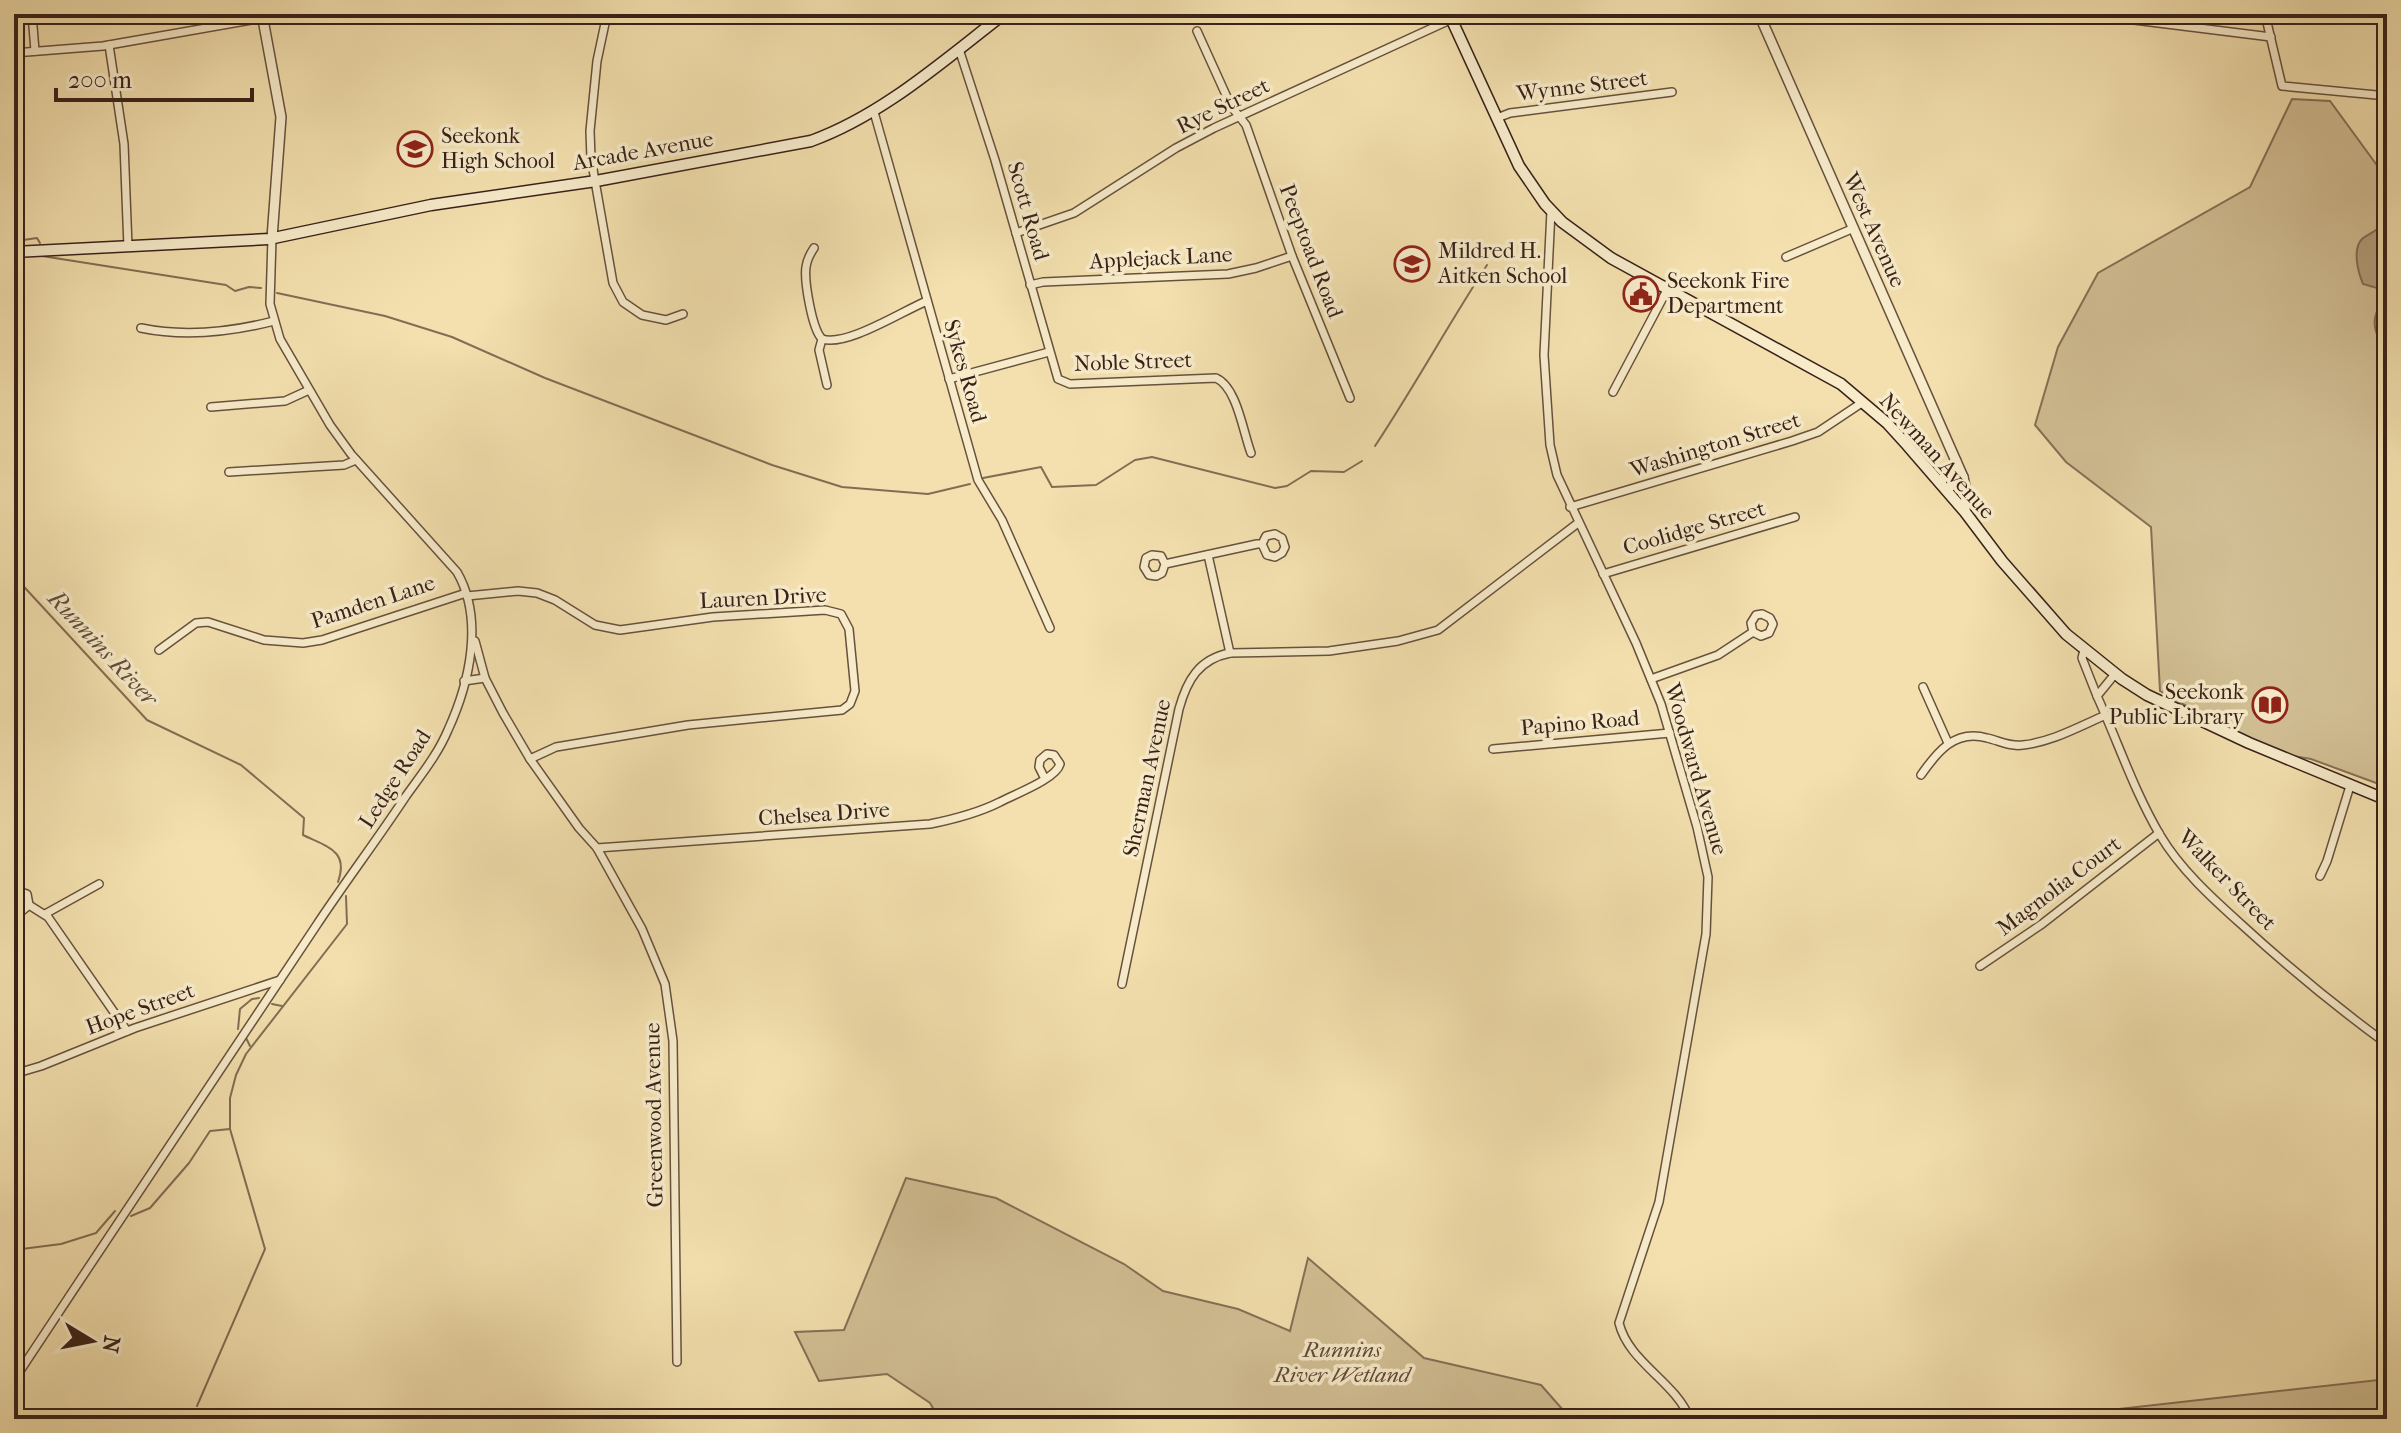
<svg xmlns="http://www.w3.org/2000/svg" width="2401" height="1433" viewBox="0 0 2401 1433" font-family="'IM FELL French Canon',serif">
	<style>
		.green { fill: #d3c095; stroke: #867057; stroke-width: 2 }
		.water { fill: #b39f7b; stroke: #826d54; stroke-width: 2 }
		.lines { fill: none; stroke-linecap: round; stroke-linejoin: round }
		.stream { stroke: #826d54; stroke-width: 2 }
		.minor-casing { stroke: #67513e; stroke-width: 10 }
		.tertiary-casing { stroke: #67513e; stroke-width: 12 }
		.secondary-casing { stroke: #382119; stroke-width: 13 }
		.minor { stroke: #f7ebca; stroke-width: 7 }
		.tertiary { stroke: #f7ebca; stroke-width: 9 }
		.secondary { stroke: #f7ebca; stroke-width: 10 }
		.labels { text-anchor: middle; dominant-baseline: central; stroke-width: 7; stroke-linejoin: round; paint-order: stroke }
		.street-label { font-size: 22px; fill: #382119; stroke: #f7ebca }
		.poi-label { font-size: 22px; fill: #382119; stroke: #f7ebca; text-anchor: start }
		.park-label { font-size: 22px; font-style: italic; fill: #5f4938; stroke: #f7ebca }
		.water-label { font-size: 24px; font-style: italic; fill: #634d3b; stroke: #f7ebca }
	</style>
	<rect width="100%" height="100%" fill="#f3e0ae"/>
	<filter id="stains"><feTurbulence type="fractalNoise" baseFrequency=".0025" numOctaves="4"/><feColorMatrix values="0 0 0 0 .2 0 0 0 0 .09 0 0 0 0 .02 0 0 0 .5 -.17"/></filter>
	<radialGradient id="worn" r=".72"><stop offset=".6" stop-color="#630" stop-opacity="0"/><stop offset="1" stop-color="#630" stop-opacity=".3"/></radialGradient>
	<g class="green">
		<polygon points="2292,99 2330,101 2387,179 2387,787 2311,759 2269,752 2160,691 2151,527 2066,462 2035,425 2058,347 2098,273 2250,187"/>
		<polygon points="906,1178 996,1198 1124,1264 1163,1291 1238,1309 1290,1331 1308,1258 1424,1358 1541,1385 1571,1419 939,1419 930,1403 887,1374 819,1381 795,1332 844,1330"/>
		<polygon points="2387,1379 2387,1419 2030,1419"/>
	</g>
	<path class="water" d="M2383,223L2387,224V352C2380,340 2371,329 2376,314C2379,304 2385,302 2384,290L2363,284C2358,272 2352,249 2362,239C2369,233 2377,232 2383,223Z"/>
	<g class="lines">
		<g class="stream">
			<polyline points="14,237 23,240 37,238 40,243"/>
			<polyline points="42,256 226,285 235,291 249,287 261,288"/>
			<polyline points="277,293 385,316 452,337 545,378 772,465 842,487 928,494 970,484"/>
			<path d="M1375,446C1414,387 1448,325 1487,265"/>
			<polyline points="983,478 1041,467 1052,487 1096,485 1135,460 1152,457 1275,488 1287,486 1311,471 1344,472 1362,461"/>
			<path d="M14,576L147,720L241,765L304,818L303,835C328,847 349,851 338,882"/>
			<polyline points="272,1004 282,1006"/>
			<polyline points="238,1029 240,1009 252,999 259,998"/>
			<polyline points="246,1038 250,1046"/>
			<polyline points="131,1216 150,1208 189,1163 210,1131 230,1129"/>
			<polyline points="14,1250 61,1244 96,1233 115,1211"/>
			<polyline points="197,1406 265,1249 230,1129 230,1098 236,1075 246,1054 347,924 346,896"/>
		</g>
		<defs>
			<g id="minor">
				<polyline points="32,14 35,51"/>
				<polyline points="607,14 597,61 590,131 591,158 613,283 623,302 642,315 666,320 683,314"/>
				<polyline points="2086,14 2271,37"/>
				<polyline points="2265,14 2282,86 2387,96"/>
				<polyline points="1197,31 1231,106 1246,125 1292,256 1350,398"/>
				<polyline points="109,45 124,144 128,247"/>
				<path d="M959,49L995,160L1058,379L1070,384L1216,378C1237,387 1243,432 1251,453"/>
				<polyline points="14,53 103,46 263,18"/>
				<polyline points="874,112 978,480 1002,520 1050,628"/>
				<polyline points="1497,118 1510,113 1672,92"/>
				<path d="M1551,211L1544,355L1550,445L1557,475L1636,643L1661,704L1697,827L1708,877L1706,934L1659,1202L1619,1323C1629,1363 1675,1381 1690,1419"/>
				<polyline points="1016,233 1074,213 1176,148 1214,128 1452,19"/>
				<path d="M814,248C810,254 807,259 806,267C804,281 812,329 822,339L819,350L827,385"/>
				<polyline points="1786,257 1854,228"/>
				<polyline points="1030,285 1043,282 1228,274 1256,268 1292,256"/>
				<path d="M141,328C184,337 231,332 274,321"/>
				<path d="M822,339C847,347 902,311 927,301"/>
				<polyline points="949,379 1049,352"/>
				<polyline points="1613,392 1667,290"/>
				<polyline points="211,407 285,401 309,390"/>
				<polyline points="229,472 344,465 356,460"/>
				<polyline points="1570,507 1792,441 1818,432 1863,402"/>
				<polyline points="1208,555 1230,653"/>
				<polyline points="1165,564 1161,556 1152,555 1146,558 1144,567 1149,575 1156,576 1162,573 1165,564 1257,544 1262,544 1267,555 1275,557 1282,553 1285,547 1282,538 1275,534 1266,536 1262,544"/>
				<polyline points="1603,574 1795,517"/>
				<polyline points="467,596 518,591 537,593 555,600 595,625 620,630 713,617 825,610 841,614 849,629 855,691 850,704 842,710 688,725 556,747 530,759"/>
				<polyline points="475,641 485,678 503,713 530,759 579,828 597,848 642,929 665,984 673,1041 677,1362"/>
				<polyline points="159,650 196,623 208,622 264,640 303,643 322,640 466,593"/>
				<polyline points="2084,650 2082,658 2097,696"/>
				<path d="M2115,674L2097,696C2118,742 2134,791 2160,835C2180,869 2212,898 2241,924C2289,968 2335,1006 2387,1044"/>
				<polyline points="1651,679 1718,655 1753,632 1751,623 1756,615 1762,614 1770,618 1773,624 1769,633 1761,636 1753,632"/>
				<polyline points="464,681 485,678"/>
				<polyline points="1923,687 1948,743"/>
				<polyline points="1493,749 1670,733"/>
				<path d="M1921,775C1937,752 1955,729 1987,738C2000,741 2010,747 2023,745C2052,742 2080,726 2106,715"/>
				<path d="M597,848L930,824C955,819 978,813 1000,802C1015,794 1056,779 1060,764L1054,755L1047,754L1040,760L1039,767L1045,779"/>
				<polyline points="2320,876 2327,861 2350,786"/>
				<polyline points="14,894 21,892 27,894 29,905"/>
				<polyline points="29,905 48,917 127,1031"/>
				<polyline points="14,909 22,911 29,905"/>
				<polyline points="45,914 99,884"/>
				<polyline points="1980,966 2042,924 2159,833"/>
				<path d="M1122,984L1179,709C1187,680 1199,659 1230,653L1329,651L1398,641L1438,630L1578,523"/>
				<polyline points="14,1074 41,1066 135,1028 280,980"/>
				<path d="M14,1380C114,1228 216,1077 316,926C345,882 377,840 406,796C421,775 438,754 448,730C470,682 484,619 457,572L351,454L330,425L280,339L270,304L272,238"/>
				<polyline points="171,1419 199,1416 215,1419"/>
			</g>
			<g id="tertiary">
				<polyline points="262,14 281,117 272,238"/>
				<polyline points="1759,14 1963,477 1946,490"/>
				<polyline points="1963,477 1966,491 1965,512"/>
				<polyline points="1939,482 1952,471 1956,461"/>
			</g>
			<g id="secondary">
				<polyline points="1449,14 1519,166 1545,204 1562,222 1611,258 1841,384 1887,423 1907,445 1965,512 2002,561 2066,634 2122,679 2147,695 2249,743 2387,800"/>
				<path d="M14,252L269,239L431,205L596,181L811,141C883,115 944,60 1004,14"/>
			</g>
		</defs>
		<use href="#minor" class="minor-casing"/>
		<use href="#tertiary" class="tertiary-casing"/>
		<use href="#secondary" class="secondary-casing"/>
		<use href="#minor" class="minor"/>
		<use href="#tertiary" class="tertiary"/>
		<use href="#secondary" class="secondary"/>
	</g>
	<defs>
		<symbol id="school-ring" viewBox="-11 -11 22 22"><circle r="9.5" fill="#f7ebca" stroke="#8f2418" stroke-width="1.5"/><path d="M0-5L7-2L0 1L-7-2ZM-4 1L0 2.5L4 1V4Q0 6-4 4Z" fill="#8f2418"/></symbol>
		<symbol id="civic-ring" viewBox="-11 -11 22 22"><circle r="9.5" fill="#f7ebca" stroke="#8f2418" stroke-width="1.5"/><path d="M-.6-6.5H3V-4.5H.6V-3L4-1V1h2V6H-6V1h2V-1L-.6-3ZM-1.2 2.5V6h2.4V2.5Z" fill="#8f2418"/></symbol>
		<symbol id="library-ring" viewBox="-11 -11 22 22"><circle r="9.5" fill="#f7ebca" stroke="#8f2418" stroke-width="1.5"/><path d="M-6-4Q-3-5.5-.7-3.5V5Q-3 3-6 4ZM6-4Q3-5.5 .7-3.5V5Q3 3 6 4Z" fill="#8f2418"/></symbol>
	</defs>
	<g fill-rule="evenodd">
		<use href="#school-ring" x="395" y="129" width="40" height="40"/>
		<use href="#school-ring" x="1392" y="244" width="40" height="40"/>
		<use href="#civic-ring" x="1621" y="274" width="40" height="40"/>
		<use href="#library-ring" x="2250" y="685" width="40" height="40"/>
	</g>
	<g class="labels">
		<g class="street-label">
			<text transform="translate(1582 86) rotate(-7)">Wynne Street</text>
			<text transform="translate(1223 106) rotate(-26)">Rye Street</text>
			<text transform="translate(643 151) rotate(-10)">Arcade Avenue</text>
			<text transform="translate(1028 211) rotate(74)">Scott Road</text>
			<text transform="translate(1874 230) rotate(66)">West Avenue</text>
			<text transform="translate(1311 251) rotate(69)">Peeptoad Road</text>
			<text transform="translate(1161 258) rotate(-3)">Applejack Lane</text>
			<text transform="translate(1133 362) rotate(-2)">Noble Street</text>
			<text transform="translate(965 371) rotate(74)">Sykes Road</text>
			<text transform="translate(1715 445) rotate(-17)">Washington Street</text>
			<text transform="translate(1937 456) rotate(48)">Newman Avenue</text>
			<text transform="translate(1694 528) rotate(-16)">Coolidge Street</text>
			<text transform="translate(763 598) rotate(-3)">Lauren Drive</text>
			<text transform="translate(373 602) rotate(-18)">Pamden Lane</text>
			<text transform="translate(1580 723) rotate(-5)">Papino Road</text>
			<text transform="translate(1696 769) rotate(74)">Woodward Avenue</text>
			<text transform="translate(1147 778) rotate(-78)">Sherman Avenue</text>
			<text transform="translate(395 779) rotate(-57)">Ledge Road</text>
			<text transform="translate(824 814) rotate(-4)">Chelsea Drive</text>
			<text transform="translate(2227 880) rotate(46)">Walker Street</text>
			<text transform="translate(2059 886) rotate(-37)">Magnolia Court</text>
			<text transform="translate(140 1009) rotate(-20)">Hope Street</text>
			<text transform="translate(654 1115) rotate(-91)">Greenwood Avenue</text>
		</g>
		<g class="poi-label">
			<text x="441" y="136">Seekonk<tspan x="441" dy="25">High School</tspan></text>
			<text x="1438" y="251">Mildred H.<tspan x="1438" dy="25">Aitken School</tspan></text>
			<text x="1667" y="281">Seekonk Fire<tspan x="1667" dy="25">Department</tspan></text>
			<text x="2244" y="692" text-anchor="end">Seekonk<tspan x="2244" dy="25">Public Library</tspan></text>
		</g>
		<g class="park-label">
			<text x="1342" y="1350">Runnins<tspan x="1342" dy="25">River Wetland</tspan></text>
		</g>
		<g class="water-label">
			<text transform="translate(103 648) rotate(47)">Runnins River</text>
		</g>
	</g>
	<rect width="2401" height="1433" fill="none" stroke="#f3e0ae" stroke-width="48"/>
	<rect x="16" y="16" width="2369" height="1401" fill="none" stroke="#382119" stroke-width="4"/>
	<rect x="24" y="24" width="2353" height="1385" fill="none" stroke="#382119" stroke-width="2"/>
	<g transform="translate(92 1341) rotate(100)" stroke="#f7ebca" stroke-width="6" paint-order="stroke">
	<path d="M0-6L14 30L0 20L-14 30Z" fill="#382119"/>
	<text y="-12" font-size="22" font-weight="bold" text-anchor="middle" fill="#382119">N</text>
	</g>
	<path d="M56 88v12h196v-12" fill="none" stroke="#382119" stroke-width="4"/>
	<text x="68" y="88" font-size="24" fill="#382119" stroke="#f7ebca" stroke-width="6" paint-order="stroke">200 m</text>
	<rect width="100%" height="100%" filter="url(#stains)"/>
	<rect width="100%" height="100%" fill="url(#worn)"/>
</svg>
